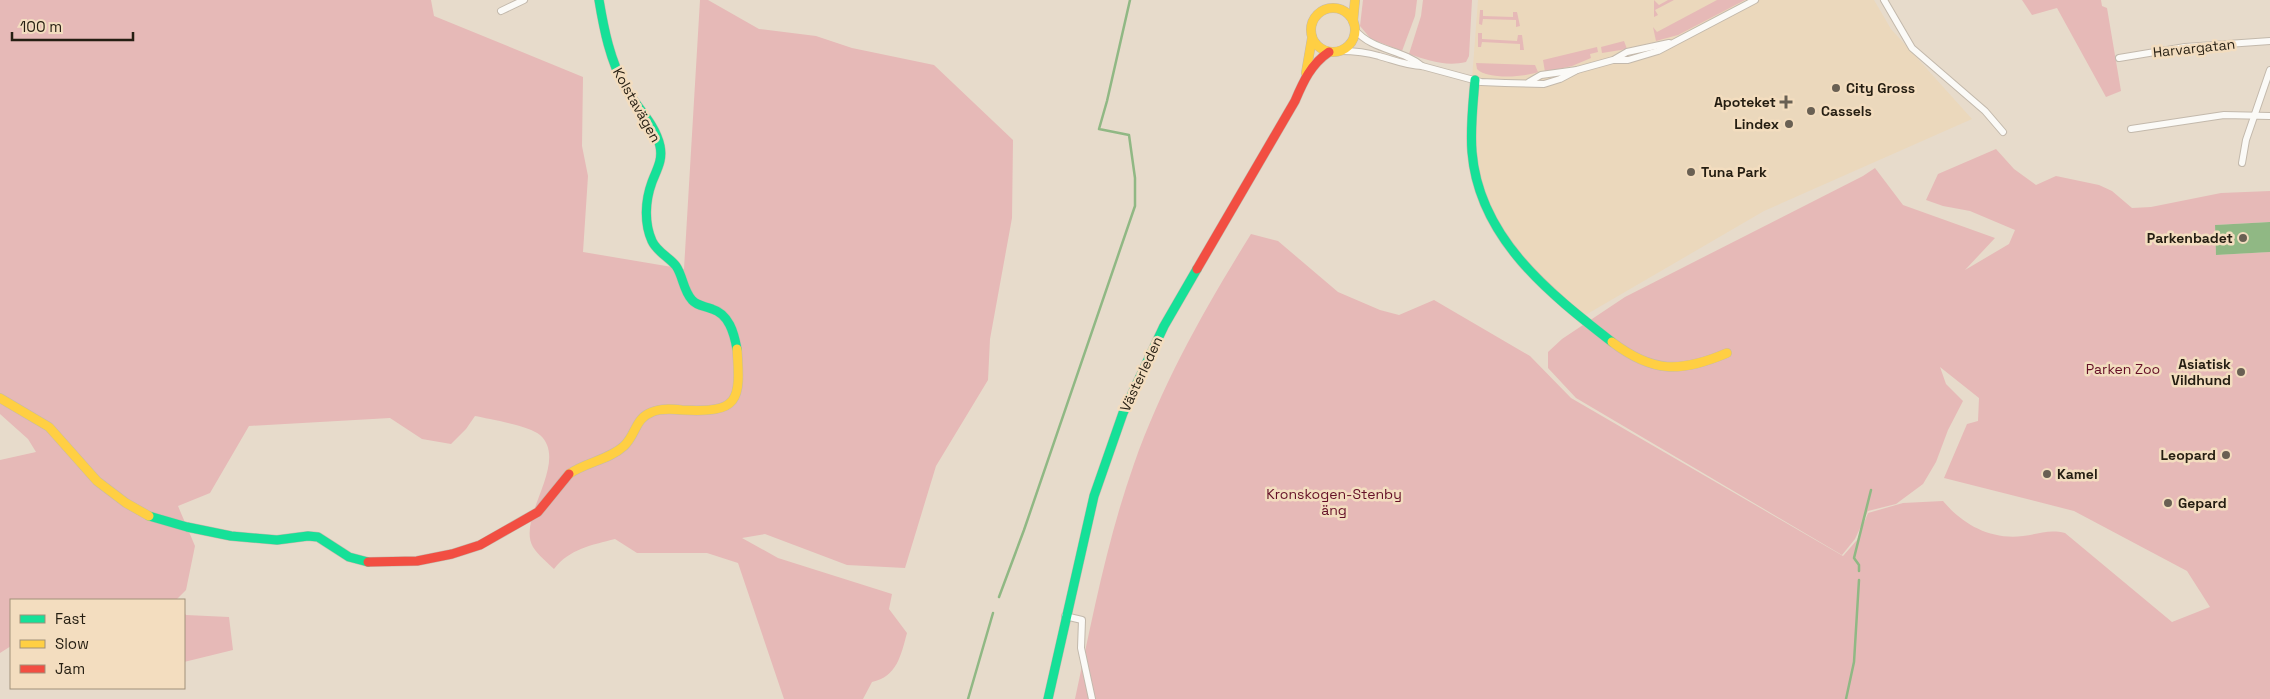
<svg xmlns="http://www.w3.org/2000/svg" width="2270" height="699" viewBox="0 0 2270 699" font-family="'Space Grotesk',sans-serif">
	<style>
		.built { fill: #ebd8bc }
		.green { fill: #e6b9b7 }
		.water { fill: #90b884 }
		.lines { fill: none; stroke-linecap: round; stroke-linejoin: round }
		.stream { stroke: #90b884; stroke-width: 2.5 }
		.street-casing { stroke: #c3b9ac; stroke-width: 8 }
		.fast-casing { stroke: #c3b9ac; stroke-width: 10 }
		.slow-casing { stroke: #c3b9ac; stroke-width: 10 }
		.jam-casing { stroke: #c3b9ac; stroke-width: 10 }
		.street { stroke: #fbfaf7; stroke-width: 6 }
		.fast { stroke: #16e098; stroke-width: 9 }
		.slow { stroke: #ffcf43; stroke-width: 9 }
		.jam { stroke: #f24e42; stroke-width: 9 }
		.poi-dot { fill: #696053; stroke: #f3ddbf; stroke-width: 2 }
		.labels { text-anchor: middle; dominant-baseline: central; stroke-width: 5; stroke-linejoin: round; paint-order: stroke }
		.street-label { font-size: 14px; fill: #251e12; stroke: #f3ddbf }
		.poi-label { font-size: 14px; font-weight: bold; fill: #251e12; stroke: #f3ddbf; text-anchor: start }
		.park-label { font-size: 14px; fill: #640f26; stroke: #f3ddbf }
	</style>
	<rect width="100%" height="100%" fill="#e7dbcb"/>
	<polygon class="built" points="1478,0 1874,0 1891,29 1972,119 1764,211 1582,317 1548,291 1486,213 1469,119"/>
	<g class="green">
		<path d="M0,0H431L434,16L583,77L582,146L588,176L583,252L684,269L700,0H708L759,29L816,36L852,48L934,65L1013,140L1012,218L990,339L988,380L936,466L905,568L847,565L765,534L742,538L778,558L892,594L889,609L907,633C901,655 897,677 872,682L863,699H784L738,563L707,553H637L615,539C592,545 569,549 554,569C548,563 538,555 533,547C516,518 570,462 540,435C530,426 489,419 475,416L466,429L451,444L422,439L390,418L249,426L210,493L178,506L195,546L186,590L176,600H11V646L0,653V460L36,452L28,439L0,414Z"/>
		<polygon points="1363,0 1417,0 1415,16 1402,51 1371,39 1360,26"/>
		<path d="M1423,0H1472L1469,56L1466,62C1446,67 1427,60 1409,54L1421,16Z"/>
		<polygon points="1654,0 1659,5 1668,0 1674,0 1655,10 1658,15 1654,17"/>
		<polygon points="1717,0 1745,0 1678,35 1656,41 1653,27 1657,32"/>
		<polygon points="2022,0 2101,0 2102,6 2107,8 2121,91 2106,97 2057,8 2032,15"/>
		<polygon points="1480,10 1483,10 1483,16 1513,17 1513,12 1517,12 1520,26 1516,27 1516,20 1483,19 1482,25 1479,24"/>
		<polygon points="1478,33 1482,33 1482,39 1517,41 1518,35 1522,35 1524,50 1520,50 1520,44 1482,42 1481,47 1478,47"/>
		<polygon points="1624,41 1627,49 1602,53 1601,47"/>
		<polygon points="1597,47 1598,52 1590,54 1591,58 1572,66 1545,72 1543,60"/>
		<path d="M1476,63L1535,65L1538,72C1526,77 1487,80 1477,69Z"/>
		<path d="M1996,149L2014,169L2036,185L2056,176L2099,185L2112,191L2132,208L2151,207L2221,193L2270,191V222L2215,225L2216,255L2270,252V699H1075C1092,620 1107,540 1134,464C1163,382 1205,308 1251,234L1278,241L1338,292L1380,310L1399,315L1434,300L1530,356L1571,398L1843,556L1857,540L1868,513L1903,503L1943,501C1963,525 1991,540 2023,536C2039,534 2049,529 2065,533L2172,622L2210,607L2187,571L2074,511L1944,478L1967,424L1978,421L1979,398L1940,367L1946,384L1963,401L1948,430L1936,462L1923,484L1896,504L1868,511L1855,539L1842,555L1576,398L1548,368V352L1562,339L1625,297L1863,176L1875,168L1903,205L1995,238L1965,270L2009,244L2015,230L1970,211L1943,206L1926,200L1938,174Z"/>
		<polygon points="184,612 186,615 229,617 233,650 184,662"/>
	</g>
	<polygon class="water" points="2270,222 2270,252 2216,255 2215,225"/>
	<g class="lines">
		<g class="stream">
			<polyline points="1859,571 1859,565 1854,558 1871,490"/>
			<polyline points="999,597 1024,530 1135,206 1135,178 1129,135 1099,129 1107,101 1130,0"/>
			<polyline points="968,699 993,613"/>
			<polyline points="1846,699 1854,662 1859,580"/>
		</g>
		<defs>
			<g id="street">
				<polyline points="1884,0 1912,48 1985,111 2003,132"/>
				<polyline points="501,11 524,0"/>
				<path d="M1355,30C1373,51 1402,49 1422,66"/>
				<path d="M1340,51C1353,51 1366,52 1379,56C1394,60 1407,66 1422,66L1481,82L1505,83L1544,84L1560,79L1577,70"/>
				<polyline points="2119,58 2185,47 2270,41"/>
				<polyline points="1615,59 1627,52 1669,43"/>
				<polyline points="1529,82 1541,75 1577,70 1613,60 1628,60 1658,51 1755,0"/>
				<polyline points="2131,129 2224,115 2270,116"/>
				<polyline points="2242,163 2246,140 2270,70"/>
				<polyline points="1065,616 1082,620 1081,648 1092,699"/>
			</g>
			<g id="fast">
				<path d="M599,0C604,30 610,60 625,87C636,107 655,123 660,146C663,160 657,169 652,182C645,201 644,223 652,241C657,252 669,257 676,266C683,276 683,290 692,300C697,306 705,306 712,309C729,314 734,333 737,349"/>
				<path d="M1475,80C1473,104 1470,128 1472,152C1479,238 1549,293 1612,342"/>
				<polyline points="149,516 187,527 231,536 277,540 308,536 318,537 349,557 368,562"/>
				<polyline points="1048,699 1094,496 1123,413 1164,326 1197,269"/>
			</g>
			<g id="slow">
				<circle cx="1333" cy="30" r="22"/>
				<polyline points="1353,21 1355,0"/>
				<polyline points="1306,73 1312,38"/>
				<path d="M1612,342C1653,373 1680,373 1727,353"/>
				<polyline points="0,398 49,427 97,481 126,503 149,516"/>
				<path d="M569,474C586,462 609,460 624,446C636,435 635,418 652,412C661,408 672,409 682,410C739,413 741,402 737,349"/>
			</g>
			<g id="jam">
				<path d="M1197,269L1295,101C1303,82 1311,64 1329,52"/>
				<polyline points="368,562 417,561 452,554 480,545 538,512 569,474"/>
			</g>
		</defs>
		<use href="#street" class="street-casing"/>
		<use href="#fast" class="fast-casing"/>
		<use href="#slow" class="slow-casing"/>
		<use href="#jam" class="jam-casing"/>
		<use href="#street" class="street"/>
		<use href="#fast" class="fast"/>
		<use href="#slow" class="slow"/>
		<use href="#jam" class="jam"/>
	</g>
	<g class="poi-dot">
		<circle cx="1836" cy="88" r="5"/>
		<path d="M1783.5 94.5h5v5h5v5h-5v5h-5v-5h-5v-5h5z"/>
		<circle cx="1811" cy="111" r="5"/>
		<circle cx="1789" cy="124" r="5"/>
		<circle cx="1691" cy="172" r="5"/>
		<circle cx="2243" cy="238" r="5"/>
		<circle cx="2241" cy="372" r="5"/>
		<circle cx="2226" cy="455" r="5"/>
		<circle cx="2047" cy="474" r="5"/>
		<circle cx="2168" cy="503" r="5"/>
	</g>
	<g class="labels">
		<g class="street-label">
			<text transform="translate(2194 48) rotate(-6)">Harvargatan</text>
			<text transform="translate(637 105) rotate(61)">Kolstavägen</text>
			<text transform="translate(1141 374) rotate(-65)">Västerleden</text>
		</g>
		<g class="poi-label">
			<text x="1846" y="88">City Gross</text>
			<text x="1776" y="102" text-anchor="end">Apoteket</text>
			<text x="1821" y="111">Cassels</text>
			<text x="1779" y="124" text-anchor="end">Lindex</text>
			<text x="1701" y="172">Tuna Park</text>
			<text x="2233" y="238" text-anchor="end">Parkenbadet</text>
			<text x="2231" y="364" text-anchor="end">Asiatisk<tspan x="2231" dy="16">Vildhund</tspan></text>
			<text x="2216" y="455" text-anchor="end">Leopard</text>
			<text x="2057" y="474">Kamel</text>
			<text x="2178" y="503">Gepard</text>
		</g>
		<g class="park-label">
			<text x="2123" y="369">Parken Zoo</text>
			<text x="1334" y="494">Kronskogen-Stenby<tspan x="1334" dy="16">äng</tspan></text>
		</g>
	</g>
	<rect x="10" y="599" width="175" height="90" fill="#f3ddbf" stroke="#a1917a"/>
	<rect x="20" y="615" width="25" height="8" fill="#16e098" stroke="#a1917a"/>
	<text x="55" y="624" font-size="15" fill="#251e12">Fast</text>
	<rect x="20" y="640" width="25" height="8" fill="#ffcf43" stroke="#a1917a"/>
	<text x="55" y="649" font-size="15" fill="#251e12">Slow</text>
	<rect x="20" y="665" width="25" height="8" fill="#f24e42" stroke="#a1917a"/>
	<text x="55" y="674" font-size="15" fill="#251e12">Jam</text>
	<path d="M12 32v8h121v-8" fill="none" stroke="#251e12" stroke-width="2.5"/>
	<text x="20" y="32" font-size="15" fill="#251e12" stroke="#f3ddbf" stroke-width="4" paint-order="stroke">100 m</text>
</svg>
